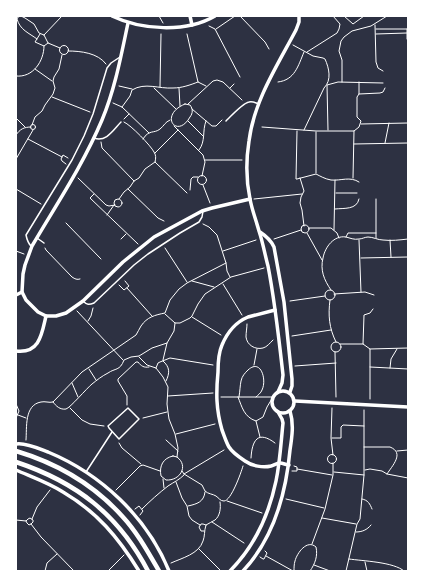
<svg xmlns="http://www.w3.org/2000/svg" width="424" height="587" viewBox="0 0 424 587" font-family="'Roboto Condensed',sans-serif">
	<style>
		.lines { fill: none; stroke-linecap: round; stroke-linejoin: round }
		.path { stroke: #fff; stroke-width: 1 }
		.service { stroke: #fff; stroke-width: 1.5 }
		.minor { stroke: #fff; stroke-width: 3.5 }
		.tertiary { stroke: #fff; stroke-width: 4.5 }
	</style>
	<rect width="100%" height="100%" fill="#2d3142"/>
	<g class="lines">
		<g class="path">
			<polyline points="159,16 163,23"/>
			<polyline points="240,16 265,42 269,49"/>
			<polyline points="344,16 353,24 364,16"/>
			<polyline points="375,25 376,62 378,68 383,71"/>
			<polyline points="209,26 215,29 240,77"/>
			<polyline points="216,29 235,16"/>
			<polyline points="376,29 408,29"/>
			<polyline points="40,34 35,42 44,46 48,43"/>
			<polyline points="187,34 198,82 206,86"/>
			<polyline points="376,34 407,33"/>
			<polyline points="44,35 62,16"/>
			<path d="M37,39C29,33 20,30 17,19L18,17L21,16L25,18L34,24L39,33L44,35L48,43L60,48"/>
			<polyline points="407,39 407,29"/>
			<path d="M293,45L313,56L323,58L325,59C329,68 332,80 324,88L304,130"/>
			<circle cx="64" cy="50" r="4.5"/>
			<path d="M68,51C81,51 98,53 106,64"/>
			<polyline points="307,52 337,33 339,29 340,24 333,16"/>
			<polyline points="35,69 52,81"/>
			<path d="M16,76C33,78 44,61 44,46"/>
			<path d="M278,82C295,80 298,66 304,52"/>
			<polyline points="342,82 342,60 339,51 341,41 344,37 352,31 371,26 387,16"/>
			<polyline points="119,86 132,89"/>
			<polyline points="160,87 161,34"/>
			<polyline points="154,88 176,109"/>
			<polyline points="179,88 180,106"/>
			<polyline points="230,88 234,84"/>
			<polyline points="359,94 380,93 383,92 385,88"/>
			<polyline points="52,97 90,112"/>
			<polyline points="113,103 122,107 149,133"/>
			<path d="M185,104L190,105C193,109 193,113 190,117C177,140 158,115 185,104Z"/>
			<polyline points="188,104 213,81 217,80 223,82 242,100"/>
			<path d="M122,107L130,96L132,90C145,82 159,89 173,88C182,88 190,85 198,82"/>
			<polyline points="192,109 212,126 216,126 222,120"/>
			<polyline points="16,118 25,127"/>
			<polyline points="124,119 129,114"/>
			<polyline points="188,121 203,136"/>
			<path d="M124,122C131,125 151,146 154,152C156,155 156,158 155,162L187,193"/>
			<polyline points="361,124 408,123"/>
			<circle cx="33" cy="127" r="2.5"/>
			<polyline points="32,125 35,117 42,111 45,105 53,94 55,88 53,81 54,77 59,69 62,55"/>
			<polyline points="174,126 203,155 205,162 202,176"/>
			<polyline points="262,127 316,131 354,131 359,127 361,121 357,117 357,97 359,94 359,82"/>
			<polyline points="328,130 327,85 338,82 383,83"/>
			<path d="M297,131L296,179H297L316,174C320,176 325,179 331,180C341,181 350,176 359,182"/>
			<path d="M16,135C20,129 24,127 31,127"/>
			<polyline points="28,139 62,157"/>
			<path d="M143,139C149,129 154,134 160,129C164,126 165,122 170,120"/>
			<polyline points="101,142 102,148 134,181"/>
			<polyline points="385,143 389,123"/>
			<polyline points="354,144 408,143"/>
			<path d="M199,150C206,141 202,131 206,121"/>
			<polyline points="155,153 178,130"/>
			<polyline points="16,159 33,130"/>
			<polyline points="205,160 242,160"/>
			<polyline points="66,164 62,161 61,159 63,155 68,158"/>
			<polyline points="316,173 316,132"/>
			<circle cx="202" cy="180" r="4.5"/>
			<polyline points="78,178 106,205 109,206 115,205"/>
			<polyline points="300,178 304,191 301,197 300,203 302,210 304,226"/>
			<polyline points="353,178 354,131"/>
			<polyline points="203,185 210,203"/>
			<polyline points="16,189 41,204"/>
			<polyline points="128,189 158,218 164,221"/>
			<polyline points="190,190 191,179 193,177 198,177"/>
			<polyline points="336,193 357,193"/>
			<polyline points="94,194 90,198 138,244"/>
			<polyline points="119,199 124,192 130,187 134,181 139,178 145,169 155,162"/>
			<polyline points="254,199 302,194"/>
			<polyline points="376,199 376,238"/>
			<circle cx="118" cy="203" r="4"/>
			<path d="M335,209C344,208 357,210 359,199"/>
			<polyline points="107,215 114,205"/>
			<polyline points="66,223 101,259"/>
			<polyline points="203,224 209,227 217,235 226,263 227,271 230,277"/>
			<circle cx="305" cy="229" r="4"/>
			<polyline points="309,228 331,228 337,233 339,238"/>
			<polyline points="334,230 335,180"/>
			<polyline points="307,233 322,260"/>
			<polyline points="346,237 348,233 376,233"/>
			<polyline points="121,239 126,234"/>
			<polyline points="274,239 301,230"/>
			<polyline points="359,240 361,292"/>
			<polyline points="390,240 391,257"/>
			<path d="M45,248L46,250L72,277C75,279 77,280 80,279"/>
			<polyline points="165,248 187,282"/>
			<polyline points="16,251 24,254"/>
			<polyline points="223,251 256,240"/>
			<polyline points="361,258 408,257"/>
			<polyline points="192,281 214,287"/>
			<polyline points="223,284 242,315"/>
			<polyline points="119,285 124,290 129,286 125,281"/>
			<polyline points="127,288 152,316"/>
			<path d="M331,290C324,280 320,270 323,258C325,247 334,235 346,237C350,238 354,240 359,239C362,239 365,237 368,237C373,237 378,240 383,240C391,241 400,240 408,239"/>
			<circle cx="330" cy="295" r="5"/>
			<polyline points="334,294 365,292 374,295"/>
			<path d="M330,300C328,315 329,328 336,342"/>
			<polyline points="290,301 325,296"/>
			<polyline points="77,311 123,360"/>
			<polyline points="165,314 175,323 180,323 190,318 192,316 198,304 205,294 231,277 264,268"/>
			<polyline points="192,317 221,335"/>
			<polyline points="88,321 91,316 93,308"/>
			<path d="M247,324C247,328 246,332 246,337C247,345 255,350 263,348C267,347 270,343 273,340"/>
			<polyline points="292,336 331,330"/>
			<circle cx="336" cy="347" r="5"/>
			<polyline points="340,344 363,344"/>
			<polyline points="370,349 408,348"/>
			<polyline points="335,352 336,397"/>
			<polyline points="139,357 147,365 156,368 163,377 168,387 167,404 168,412 169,419 175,434 178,448 177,457"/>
			<polyline points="163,360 167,343 174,331 175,323"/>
			<path d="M163,361C170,367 170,373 166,381"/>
			<polyline points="254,365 257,349"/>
			<polyline points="295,366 336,363"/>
			<polyline points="370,367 408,369"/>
			<polyline points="156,368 158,363 160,362 170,358 213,365"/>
			<polyline points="390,368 391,359 397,349"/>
			<polyline points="89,369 96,380"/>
			<polyline points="72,383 78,397"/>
			<polyline points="168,396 213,393"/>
			<polyline points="221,397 272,397"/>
			<path d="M238,397C242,407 244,417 256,421L263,417L267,407L273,397"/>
			<path d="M239,397C240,391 240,386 241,381C242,376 245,373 248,370C261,358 267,380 262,390C261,393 258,395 256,397"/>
			<polyline points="370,399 370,349 363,344 364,315 370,313 373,309"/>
			<path d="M53,402C56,406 60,410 66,409C70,408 87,388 92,384C97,380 102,376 108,373C115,368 120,371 124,360L131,357L139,356L152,348L167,343"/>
			<polyline points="16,404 19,411 16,418"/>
			<path d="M127,405V396L118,381V379L136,362H138C141,366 144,368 149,367"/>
			<polyline points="70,408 82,420 90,424 104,426"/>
			<polyline points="332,408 331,438 333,455"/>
			<polyline points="18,415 26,418"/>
			<polyline points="143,418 167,412"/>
			<polyline points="256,421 260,437"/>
			<polyline points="176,434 215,424"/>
			<polyline points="332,438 341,438 341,427 343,425 364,426"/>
			<path d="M26,440C27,428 24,405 41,402C45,401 49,403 53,402L82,372L136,335C138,332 139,329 141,326C147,317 155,315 165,313L170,300L179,289L187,283L226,263"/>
			<polyline points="166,440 178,451"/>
			<polyline points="119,443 122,448 141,464"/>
			<path d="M364,447H390C405,453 392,466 387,474"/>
			<polyline points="397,451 408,450"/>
			<circle cx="332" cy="459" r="4.5"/>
			<path d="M173,456L177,457C189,466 180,481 166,480L161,476C159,466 163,458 173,456Z"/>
			<path d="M251,458C252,440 258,430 275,443"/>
			<polyline points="297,469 332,475"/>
			<polyline points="365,470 370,469 382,471 387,474 408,478"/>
			<path d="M182,471L184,474L202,485L205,491C208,494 213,494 216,496C219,498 220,501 224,501C231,501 241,473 243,466"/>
			<polyline points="292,471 297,471 297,467 294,466"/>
			<polyline points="334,472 364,475"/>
			<polyline points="184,474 224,450"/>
			<polyline points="163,479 164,488"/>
			<polyline points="176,482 182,498 187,506 189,516 192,520 200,525"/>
			<polyline points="116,490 140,466 143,465 160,471"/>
			<polyline points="286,499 324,508"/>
			<path d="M362,499C368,500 370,504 372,509"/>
			<polyline points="227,501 262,513"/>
			<path d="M188,506C197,504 204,502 205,492"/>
			<polyline points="135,509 139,506 143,511 140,515"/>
			<path d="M142,509C150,501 159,493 168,486C174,482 179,480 184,475"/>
			<polyline points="322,518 356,524"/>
			<polyline points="32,519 37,507 50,490"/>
			<polyline points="16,520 26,521 28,519 30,518 33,520 33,522 31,524 29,525 27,523 26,521"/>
			<polyline points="212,522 244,543"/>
			<polyline points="31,524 41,537 74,571"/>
			<polyline points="204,531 201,531 199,527 201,524 203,524 206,525"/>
			<path d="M356,532C362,532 367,530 371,525"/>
			<polyline points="312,544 325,509 333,475 333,463"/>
			<polyline points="199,549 221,571"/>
			<polyline points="266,556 293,571"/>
			<polyline points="260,557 263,559 264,559 267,553 265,551"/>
			<path d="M349,559C363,561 394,562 404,571"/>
			<polyline points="365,562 367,571"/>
			<path d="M171,563C182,558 199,554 203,541C205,536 204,531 206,525C209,523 212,522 215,520C220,516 221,508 220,502"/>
			<polyline points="314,565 330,571"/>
			<polyline points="45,571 47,563 57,554"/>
			<polyline points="108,571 124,555"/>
			<path d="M294,571C294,568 294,564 295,561C297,553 307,539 316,547C318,556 315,564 310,571"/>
			<polyline points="346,571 357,524 360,519 364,475 364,410"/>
		</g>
		<g class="service">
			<path d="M226,121C231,116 243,103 249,102C253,101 256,103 259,104"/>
			<path d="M94,138C106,143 114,129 121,122"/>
			<polyline points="37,238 44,243"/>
			<path d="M31,246C28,243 27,240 26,235L72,160L84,136L93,114L107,68L111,63L120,57"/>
			<path d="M83,301C87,305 89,305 94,303L134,265L148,254L180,233L199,222L202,217L203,211"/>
			<polygon points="128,408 139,419 119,439 109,428 108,426"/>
			<polyline points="86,472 112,432"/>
		</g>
		<g class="minor">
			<path d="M112,16C141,30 186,33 215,16"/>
			<polyline points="190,16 192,25"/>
			<path d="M128,23C121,56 115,89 102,120C83,165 56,205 32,246L25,265L23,274L22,292L26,300L38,312L46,316H56L66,313L83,301L123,262L154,237L202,211L212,208L250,199"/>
			<path d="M260,232C266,236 271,240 274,247L284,302L292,379V386L290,392"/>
			<polyline points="16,295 22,292"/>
			<path d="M275,310L248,317C236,322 227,333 222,345C218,354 218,363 218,372C216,393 216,409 222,430C224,435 226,442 229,447C232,452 239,457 245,461C252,466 263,468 271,466C274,465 277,463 280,463C283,463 286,465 289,465"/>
			<path d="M16,351C40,354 42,333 46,316"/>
			<circle cx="283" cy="402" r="11"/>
			<path d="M278,392L282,383L283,375C279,339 275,302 268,266C265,255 263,243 259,231C256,220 252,210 250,199C246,180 246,160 249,141C254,101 277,66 296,30L299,22V16"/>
			<polyline points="295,401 408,407"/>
			<path d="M16,444C25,442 40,449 48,452C101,474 147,517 169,571"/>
			<path d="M16,470C32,477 49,483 63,492C97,512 118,537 139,571"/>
			<path d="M230,571C254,547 269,514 276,481C280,462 281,442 283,423L282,419L278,412"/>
			<path d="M243,571C274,538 286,494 290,450C292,437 294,424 290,411"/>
		</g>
		<g class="tertiary">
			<path d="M16,451C56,463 94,485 122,516C137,532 148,552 159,571"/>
			<path d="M16,462C76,482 118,514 148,571"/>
		</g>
	</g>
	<rect width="424" height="587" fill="none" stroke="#ffffff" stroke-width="34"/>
</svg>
